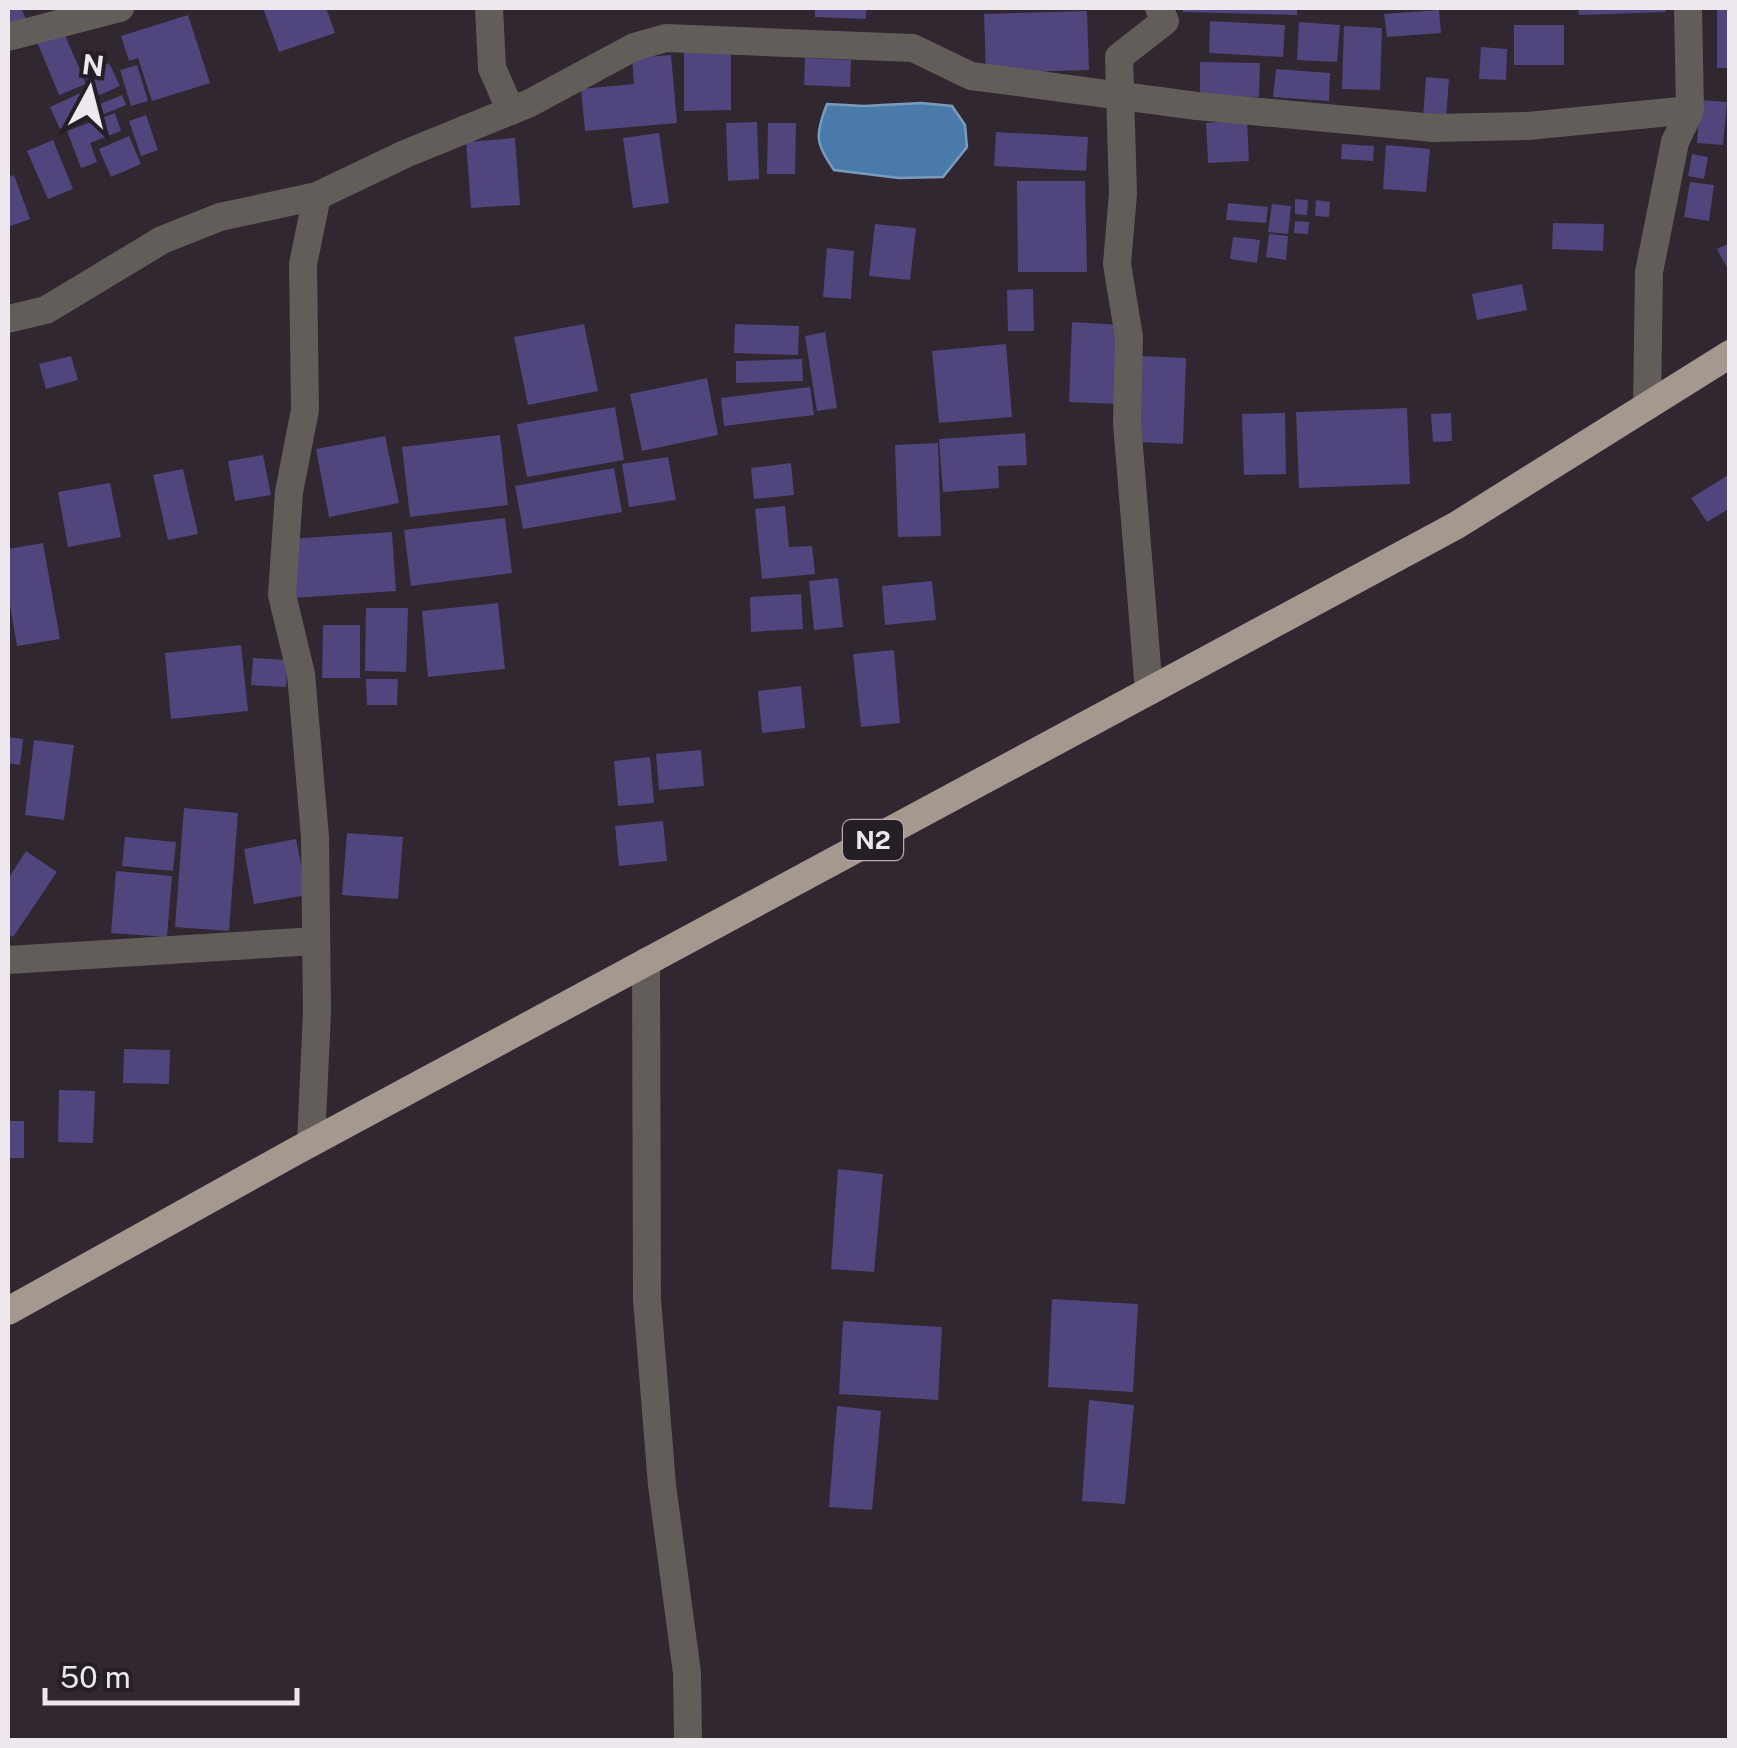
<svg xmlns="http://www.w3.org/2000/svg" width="1737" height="1748" viewBox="0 0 1737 1748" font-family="'Public Sans',sans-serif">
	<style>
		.water { fill: #4a7aa9; stroke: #7b9bbe; stroke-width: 2.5 }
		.building { fill: #50457c }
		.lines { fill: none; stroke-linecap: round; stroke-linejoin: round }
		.minor { stroke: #625d59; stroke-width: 28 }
		.trunk { stroke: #a4988f; stroke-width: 28 }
		.labels { text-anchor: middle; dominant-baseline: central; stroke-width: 9; stroke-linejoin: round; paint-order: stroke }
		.shield { fill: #261e26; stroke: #b2abb2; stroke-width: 2.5 }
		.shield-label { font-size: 25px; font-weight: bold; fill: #eee8ee }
	</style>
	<rect width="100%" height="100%" fill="#302730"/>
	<path class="water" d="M921,103L952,106L965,125L967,147L943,177L899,178L834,170C815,143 815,135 827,104L864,106Z"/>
	<g class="building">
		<polygon points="8,8 21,8 26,19 8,26"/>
		<polygon points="263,8 326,8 335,33 279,52"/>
		<polygon points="815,8 866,8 866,19 815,17"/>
		<polygon points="1183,8 1297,8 1297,15 1183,12"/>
		<polygon points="1578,8 1665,8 1666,12 1579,15"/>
		<rect x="1717" y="8" width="13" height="60"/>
		<polygon points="1439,10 1441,33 1387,37 1384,14"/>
		<polygon points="1087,11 1089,70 986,73 984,14"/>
		<polygon points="188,15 210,83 152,101 138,58 129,61 121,36"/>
		<polygon points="1210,21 1285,25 1283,57 1209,53"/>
		<polygon points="1299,22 1340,25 1337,62 1297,60"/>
		<rect x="1514" y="25" width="50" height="40"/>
		<polygon points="61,26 86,84 59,95 35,37"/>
		<polygon points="1344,26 1382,28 1380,90 1342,89"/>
		<polygon points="1481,47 1507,49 1506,80 1479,79"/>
		<polygon points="684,51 731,51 731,110 684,111"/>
		<polygon points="671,55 677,123 585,131 581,89 634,84 632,58"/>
		<polygon points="805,58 851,60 850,87 804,85"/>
		<polygon points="1200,62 1260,63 1259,97 1200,96"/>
		<polygon points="109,63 120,86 95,97 84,74"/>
		<polygon points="137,65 148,101 131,106 120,70"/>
		<polygon points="1276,69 1330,73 1329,101 1273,97"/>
		<polygon points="1426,77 1449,79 1446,118 1423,117"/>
		<polygon points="89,89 99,111 60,129 50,107"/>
		<polygon points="122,95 126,105 104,114 100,104"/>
		<polygon points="1700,100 1727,102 1723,145 1697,143"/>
		<polygon points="115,113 121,131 90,143 97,162 81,168 67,131"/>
		<polygon points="146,115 158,150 141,156 129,121"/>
		<polygon points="1247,120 1249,161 1208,163 1206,123"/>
		<polygon points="757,122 759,179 728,181 726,123"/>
		<polygon points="768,123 796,123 795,174 767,174"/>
		<polygon points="996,132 1088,137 1086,171 994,166"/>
		<polygon points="659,133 669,203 633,208 623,138"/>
		<polygon points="129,136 141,164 111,177 99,149"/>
		<polygon points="515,138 520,205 471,208 466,142"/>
		<polygon points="53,140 73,189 48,199 27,151"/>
		<polygon points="1342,144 1374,146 1373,161 1341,159"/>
		<polygon points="1386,145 1430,149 1426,192 1383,189"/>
		<polygon points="1692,154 1708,157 1704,179 1688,176"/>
		<polygon points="14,175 30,219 8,227 8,177"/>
		<polygon points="1017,181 1085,181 1087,272 1018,272"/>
		<polygon points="1690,182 1714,185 1709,221 1684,217"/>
		<polygon points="1295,199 1308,200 1307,215 1295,214"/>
		<polygon points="1316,200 1330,202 1329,217 1315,216"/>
		<polygon points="1228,203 1268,207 1266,223 1226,220"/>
		<polygon points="1272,204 1291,206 1288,234 1268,232"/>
		<polygon points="1295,221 1309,222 1308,234 1294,233"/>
		<polygon points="1553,223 1604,224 1603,251 1552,249"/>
		<polygon points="875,224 916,228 910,280 869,276"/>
		<polygon points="1269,234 1288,236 1286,260 1266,257"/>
		<polygon points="1233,237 1260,240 1257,263 1230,259"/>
		<polygon points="1730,243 1730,273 1717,249"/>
		<polygon points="827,248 854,251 851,299 823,297"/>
		<polygon points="1522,284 1527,310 1477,320 1472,294"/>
		<polygon points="1033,289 1034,331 1008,331 1007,290"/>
		<polygon points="1072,322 1122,325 1119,404 1069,402"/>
		<polygon points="584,324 598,391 528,405 514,337"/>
		<polygon points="735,324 799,326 798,355 734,353"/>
		<polygon points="825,332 837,408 817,411 805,336"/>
		<polygon points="1006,344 1012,417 939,423 932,351"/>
		<polygon points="71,356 78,380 46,389 39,364"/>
		<polygon points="1141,356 1186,358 1183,444 1137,442"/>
		<polygon points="802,359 803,381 736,383 736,361"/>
		<polygon points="707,378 718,435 642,451 630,394"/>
		<polygon points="810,387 814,415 724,426 721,398"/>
		<polygon points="615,407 624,460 527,477 517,424"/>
		<polygon points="1407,408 1410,484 1299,488 1296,412"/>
		<polygon points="1285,413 1286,474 1244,475 1242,414"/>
		<polygon points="1451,413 1452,441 1433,442 1431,414"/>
		<polygon points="1025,433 1027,465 998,466 999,488 943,492 939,439"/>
		<polygon points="500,435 508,505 410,517 402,447"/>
		<polygon points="385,436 399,503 329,517 316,449"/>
		<polygon points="938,443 941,536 898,537 895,445"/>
		<polygon points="263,455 271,495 235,501 228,461"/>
		<polygon points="668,457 676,500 629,507 622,464"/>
		<polygon points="791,463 794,495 754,499 751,468"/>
		<polygon points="614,468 622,512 523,529 515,486"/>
		<polygon points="183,469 198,534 168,540 153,475"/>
		<polygon points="1730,474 1730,508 1707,522 1691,498"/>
		<polygon points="110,483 121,537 68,547 58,492"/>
		<polygon points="785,506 789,547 812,546 815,574 762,579 755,509"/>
		<polygon points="505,518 512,573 411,586 404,530"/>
		<polygon points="392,532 396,591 293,598 289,539"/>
		<polygon points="43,543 60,639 17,646 8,593 8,549"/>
		<polygon points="838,578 843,627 814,630 809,581"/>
		<polygon points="932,581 936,620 885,625 882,586"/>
		<polygon points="801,594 803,629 751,632 750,597"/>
		<polygon points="498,603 505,669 428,677 422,611"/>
		<polygon points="366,608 408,608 406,672 365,671"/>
		<polygon points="323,625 360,625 360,678 322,678"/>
		<polygon points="241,645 248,711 171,719 165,653"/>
		<polygon points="894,650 900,723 861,727 853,654"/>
		<polygon points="253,658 288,660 286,687 251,685"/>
		<polygon points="366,679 398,679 397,705 367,705"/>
		<polygon points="801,686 805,728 762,733 758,691"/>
		<polygon points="8,737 23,739 20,765 8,763"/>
		<polygon points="34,740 74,745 64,820 25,815"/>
		<polygon points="701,750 704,786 659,790 656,754"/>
		<polygon points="650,757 654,803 618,806 614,761"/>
		<polygon points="184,808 238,813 229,931 175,927"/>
		<polygon points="663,821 667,861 619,866 615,826"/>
		<polygon points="347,833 403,837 398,899 342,895"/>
		<polygon points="125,837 176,842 173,871 122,866"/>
		<polygon points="296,839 307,895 254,904 244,849"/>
		<polygon points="26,851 57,872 13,937 8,934 8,879"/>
		<polygon points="116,871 172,876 167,937 111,933"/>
		<polygon points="124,1049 170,1050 169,1084 123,1083"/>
		<polygon points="59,1090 95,1091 93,1143 58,1142"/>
		<rect x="8" y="1121" width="16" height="37"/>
		<polygon points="838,1169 883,1174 874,1272 831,1269"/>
		<polygon points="1052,1299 1138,1304 1133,1392 1048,1387"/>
		<polygon points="843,1321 942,1327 938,1400 839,1394"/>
		<polygon points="1089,1400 1134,1405 1125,1504 1082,1501"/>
		<polygon points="837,1406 881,1411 872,1510 829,1507"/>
	</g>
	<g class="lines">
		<g class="minor">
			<polyline points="489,8 492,68 511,111"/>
			<polyline points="8,37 120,8"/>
			<polyline points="8,319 46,310 162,240 220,217 317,196"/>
			<polyline points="1647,406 1649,272 1675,142 1690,110 1688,8"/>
			<polyline points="1149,691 1127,423 1129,337 1117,264 1123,194 1119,57 1165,21 1159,8"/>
			<polyline points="8,960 316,941"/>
			<polyline points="646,962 647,1299 662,1485 687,1673 688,1740"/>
			<polyline points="311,1143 317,1012 315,837 301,674 282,595 289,492 305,410 303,264 317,196 405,154 530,103 634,47 666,38 913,48 971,76 1197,106 1434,128 1528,126 1690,110"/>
		</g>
		<polyline class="trunk" points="8,1311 294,1152 1457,525 1730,354"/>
	</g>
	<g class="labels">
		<rect class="shield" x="843" y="820" width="60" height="40" rx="8"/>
		<g class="shield-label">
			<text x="873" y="840">N2</text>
		</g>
	</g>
	<rect width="1737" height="1748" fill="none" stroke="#eee8ee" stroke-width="20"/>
	<g transform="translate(90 90) rotate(7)" stroke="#261e26" stroke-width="8" paint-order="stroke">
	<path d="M0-8L18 38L0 25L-18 38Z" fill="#eee8ee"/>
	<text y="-15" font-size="28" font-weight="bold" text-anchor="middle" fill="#eee8ee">N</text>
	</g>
	<path d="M45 1688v15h252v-15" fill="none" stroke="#eee8ee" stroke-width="5"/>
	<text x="60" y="1688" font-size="30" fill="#eee8ee" stroke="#261e26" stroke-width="8" paint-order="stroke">50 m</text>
</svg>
